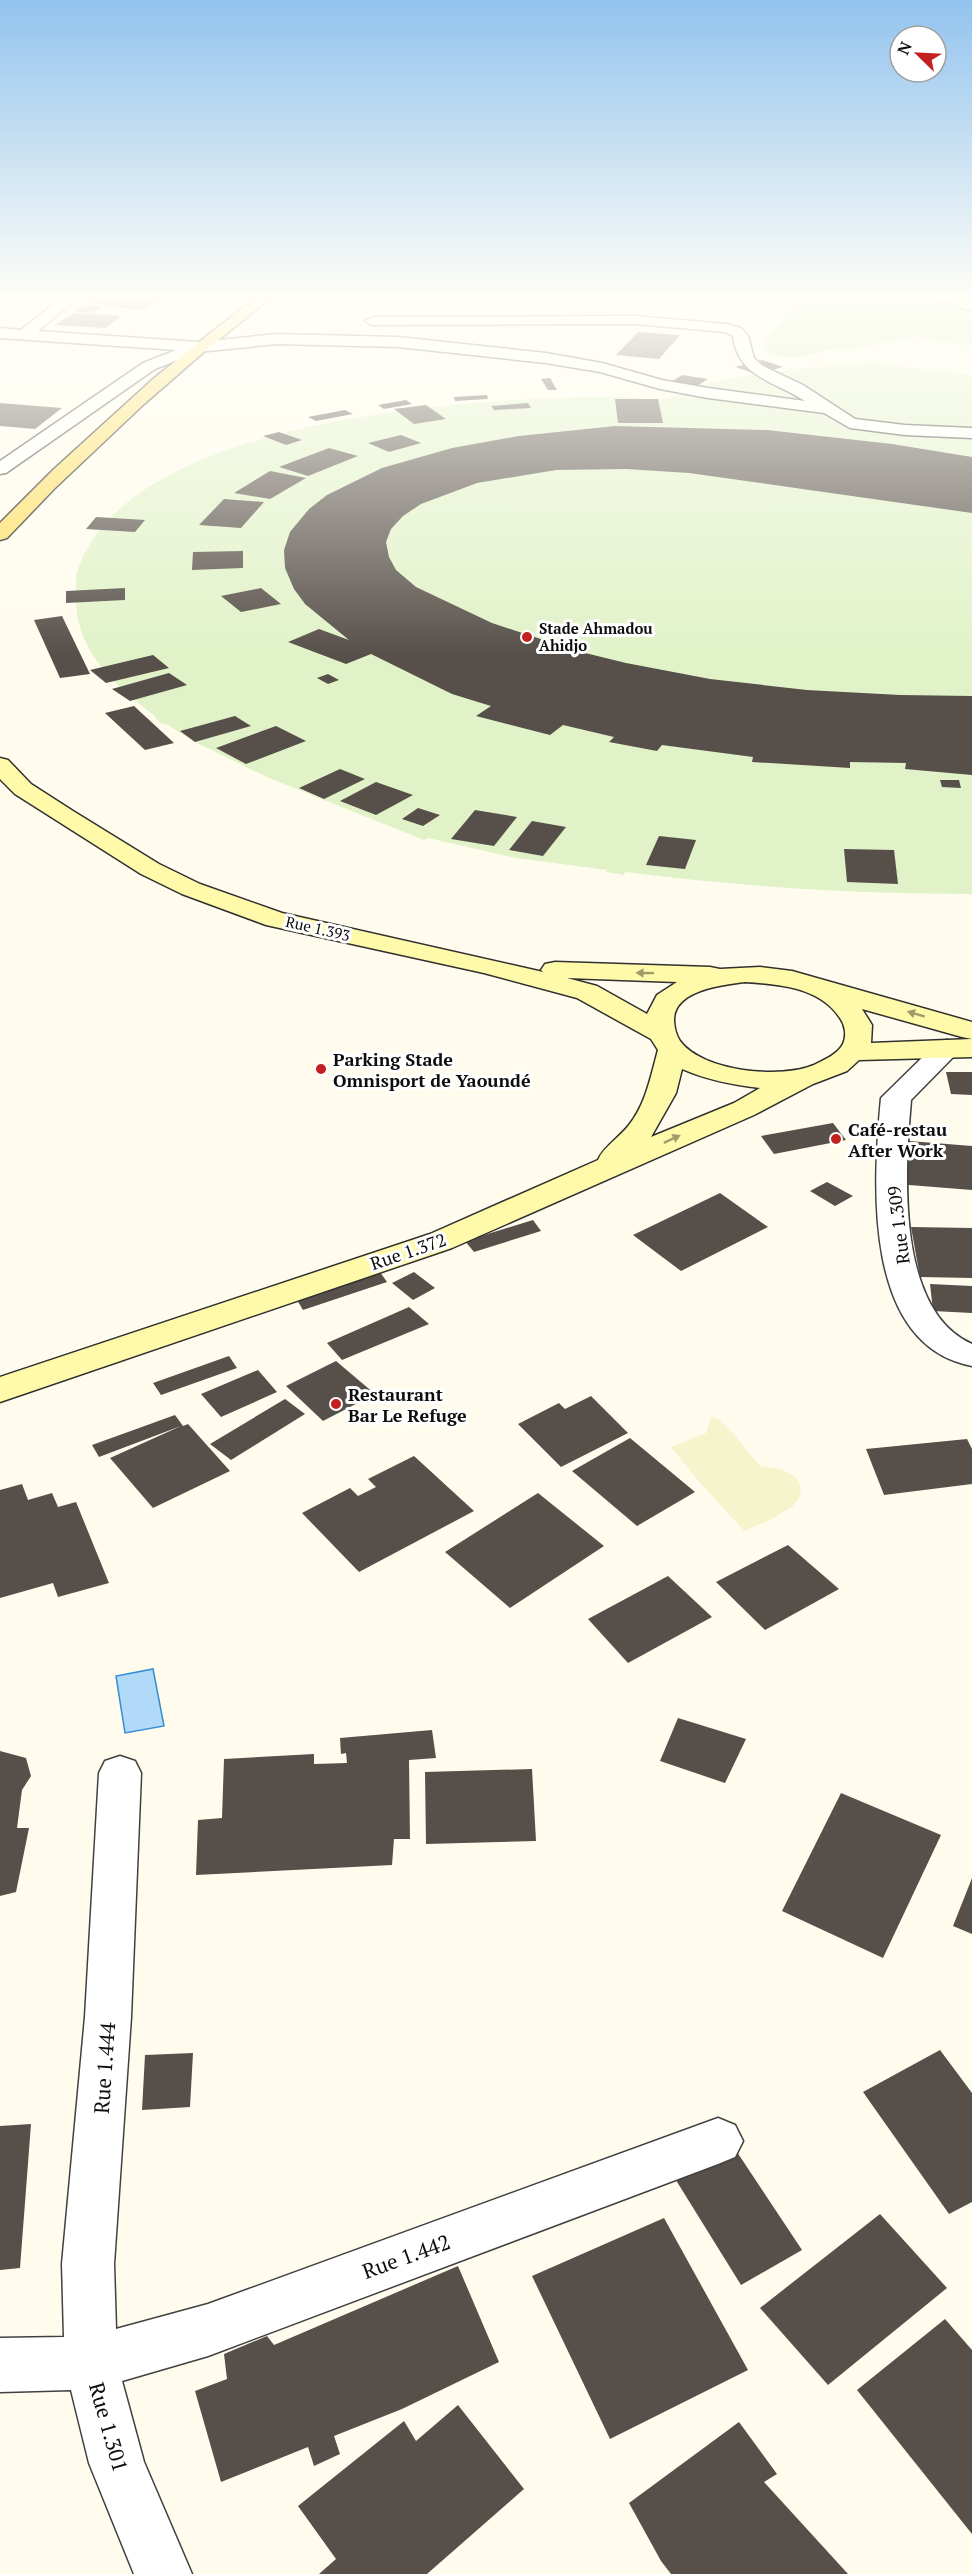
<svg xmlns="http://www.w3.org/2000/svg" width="972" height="2574" viewBox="0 0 972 2574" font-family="'PT Serif',serif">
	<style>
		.farmland { fill: #f6f4cd }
		.green { fill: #cfebb6 }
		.pitch { fill: #e1f2c8 }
		.water { fill: #b1daf8; stroke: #358cd2; stroke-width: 1.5 }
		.building { fill: #574f49 }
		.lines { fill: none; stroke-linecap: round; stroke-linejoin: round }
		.minor-casing { stroke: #414141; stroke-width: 3 }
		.tertiary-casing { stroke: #414141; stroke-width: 3 }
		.secondary-casing { stroke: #303030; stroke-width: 3 }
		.primary-casing { stroke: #1f1f1f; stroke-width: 3 }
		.minor { fill: #fff; fill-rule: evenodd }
		.tertiary { fill: #fff; fill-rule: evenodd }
		.secondary { fill: #fffaa9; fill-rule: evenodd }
		.primary { fill: #fdde60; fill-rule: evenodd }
		.oneway { fill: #9f9c6b }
		.poi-dot { fill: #c32020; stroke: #fff; stroke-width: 2 }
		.labels { text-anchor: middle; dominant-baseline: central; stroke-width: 6; stroke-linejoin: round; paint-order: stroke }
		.far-poi-label { font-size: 15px; font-weight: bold; fill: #0e0e0e; stroke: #fff; text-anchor: start }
		.far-street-label { font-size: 15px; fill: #0e0e0e; stroke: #fff }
		.poi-label { font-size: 18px; font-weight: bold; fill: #0e0e0e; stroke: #fff; text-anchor: start }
		.street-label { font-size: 18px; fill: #0e0e0e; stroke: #fff }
		.near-street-label { font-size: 21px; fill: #0e0e0e; stroke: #fff }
	</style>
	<rect width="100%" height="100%" fill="#fffcee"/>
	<polygon class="farmland" points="711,1417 719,1419 733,1433 760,1466 781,1469 795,1476 801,1487 800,1496 793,1506 772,1519 744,1531 694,1476 671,1447 706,1433"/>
	<polygon class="green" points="802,296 931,296 972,311 972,346 914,336 856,348 827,350 800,357 781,357 764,350 764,341 802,301"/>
	<path class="pitch" d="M870,363L972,375V894C853,894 744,887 625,872L624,875L606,872L607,870L516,858L428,838L424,840L269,778L195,742L166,724H163C154,719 158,718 151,713C112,683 74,648 76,595C76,587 75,577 78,569C128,426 426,404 554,398C577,397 600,397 623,397C636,398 651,400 665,398C678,397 691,387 704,384C759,371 814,367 870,363Z"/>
	<polygon class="water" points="153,1669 164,1726 125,1733 116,1676"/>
	<g class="building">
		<polygon points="120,296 166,296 143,310 103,306"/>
		<polygon points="91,297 114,299 104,304 81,302"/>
		<polygon points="84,305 103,306 93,313 74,312"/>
		<polygon points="74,313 121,316 106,328 55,325"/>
		<polygon points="638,332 680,335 659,359 616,355"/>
		<polygon points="762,360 783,367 757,374 735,367"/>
		<polygon points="682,375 708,379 694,388 668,384"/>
		<polygon points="550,378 557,390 548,390 541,379"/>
		<polygon points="487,395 488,399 455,401 454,397"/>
		<polygon points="615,399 658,399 663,423 618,423"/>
		<polygon points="406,400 412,404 384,409 378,405"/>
		<polygon points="0,403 62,408 35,429 0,426"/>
		<polygon points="528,403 531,408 494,410 491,406"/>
		<polygon points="426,405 446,419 414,424 394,409"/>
		<polygon points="345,410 353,414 316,421 308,417"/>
		<polygon points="615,426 767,430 892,444 972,457 972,513 689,473 626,469 556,470 477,483 421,504 403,516 391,529 386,542 389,557 396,570 416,587 492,623 577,651 626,663 710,679 807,690 900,695 972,696 972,775 905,769 906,763 850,762 850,768 752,762 753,757 662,745 657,751 609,742 614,737 563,725 550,735 476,716 491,706 452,694 371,654 346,664 288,642 319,629 349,640 305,604 294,589 285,568 284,550 290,532 309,509 327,495 382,468 452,448 519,436"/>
		<polygon points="279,432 302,440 286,445 263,436"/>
		<polygon points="401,435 421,443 389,452 368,443"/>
		<polygon points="329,448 358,456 308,476 279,467"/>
		<polygon points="270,471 306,478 270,499 234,493"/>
		<polygon points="224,499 264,502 241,528 199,525"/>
		<polygon points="96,517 145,520 135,532 86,529"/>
		<polygon points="243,551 243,568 192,570 193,552"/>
		<polygon points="125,588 125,600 66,603 66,591"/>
		<polygon points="261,588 281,604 241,612 221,596"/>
		<polygon points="62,616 90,674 60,678 34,620"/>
		<polygon points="153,655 169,668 106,683 90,670"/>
		<polygon points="169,673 187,685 130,701 112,689"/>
		<polygon points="328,674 339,680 328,684 317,678"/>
		<polygon points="134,706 174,743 145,750 105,713"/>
		<polygon points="235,716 251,726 195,742 180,731"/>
		<polygon points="276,726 306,741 246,764 216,748"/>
		<polygon points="340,769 365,779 324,799 299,788"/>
		<polygon points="940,780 959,780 961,788 942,787"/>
		<polygon points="376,782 413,795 376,815 340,801"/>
		<polygon points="418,808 440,815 423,826 402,819"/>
		<polygon points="475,810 517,817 494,846 451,839"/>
		<polygon points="532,821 566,827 543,856 509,850"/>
		<polygon points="659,836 696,840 685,869 646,865"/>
		<polygon points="844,849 894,850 898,884 847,882"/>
		<polygon points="946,1072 972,1072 972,1095 951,1094"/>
		<polygon points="833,1123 846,1140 774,1154 761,1136"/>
		<polygon points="884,1139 972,1146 972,1190 884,1183"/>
		<polygon points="827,1182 853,1196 835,1206 810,1191"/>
		<polygon points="720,1193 768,1227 681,1271 633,1235"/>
		<polygon points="533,1220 541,1231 474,1252 465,1241"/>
		<polygon points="911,1227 972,1228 972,1278 920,1277"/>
		<polygon points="380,1272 387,1282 303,1310 297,1300"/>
		<polygon points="414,1272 435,1288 413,1300 392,1283"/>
		<polygon points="930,1284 972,1286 972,1313 933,1311"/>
		<polygon points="409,1307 429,1324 342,1360 327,1343"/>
		<polygon points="229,1356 237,1368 161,1395 153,1383"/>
		<polygon points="336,1361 375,1394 323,1421 286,1386"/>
		<polygon points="258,1370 277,1392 221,1417 201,1394"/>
		<polygon points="591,1396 628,1433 561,1467 518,1424 559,1403 565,1409"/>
		<polygon points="285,1399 305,1414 231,1460 210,1444"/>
		<polygon points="175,1415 183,1426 188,1424 230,1471 153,1508 110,1458 181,1426 99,1457 92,1445"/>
		<polygon points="630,1438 695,1492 637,1526 572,1471"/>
		<polygon points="967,1439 972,1449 972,1484 884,1495 866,1449"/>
		<polygon points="414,1456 474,1511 359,1572 302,1513 350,1488 358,1496 376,1487 368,1479"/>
		<polygon points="22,1484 28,1500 52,1493 58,1507 76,1502 109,1583 58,1597 53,1583 0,1598 0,1490"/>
		<polygon points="538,1493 604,1546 510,1608 445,1552"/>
		<polygon points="788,1545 839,1589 765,1630 716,1582"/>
		<polygon points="668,1576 712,1617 628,1663 588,1619"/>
		<polygon points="678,1718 746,1739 725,1783 660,1761"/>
		<polygon points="432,1730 436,1758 409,1760 410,1839 394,1839 392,1865 196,1875 198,1820 222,1818 224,1759 314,1754 314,1764 347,1763 346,1753 341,1754 340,1738"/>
		<polygon points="0,1751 26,1758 31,1776 22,1790 17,1828 29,1828 16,1892 0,1896"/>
		<polygon points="532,1769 536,1841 426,1844 425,1772"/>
		<polygon points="841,1793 941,1835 883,1958 782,1911"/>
		<polygon points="972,1878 972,1934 953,1926"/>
		<polygon points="940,2050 972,2093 972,2202 949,2214 863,2092"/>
		<polygon points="193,2053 190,2107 142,2110 145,2055"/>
		<polygon points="31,2124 20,2268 0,2270 0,2126"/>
		<polygon points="733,2146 802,2250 741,2285 674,2177"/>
		<polygon points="880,2214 947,2288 828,2385 760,2308"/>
		<polygon points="664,2218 748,2370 610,2439 532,2276"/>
		<polygon points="458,2266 499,2362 402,2409 334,2436 340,2454 314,2466 308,2447 221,2482 195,2391 227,2379 224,2354 267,2336 274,2345"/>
		<polygon points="945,2319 972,2350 972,2534 857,2390"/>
		<polygon points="458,2405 524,2489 427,2574 319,2574 336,2559 298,2506 404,2421 416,2441"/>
		<polygon points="739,2422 777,2474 764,2482 848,2574 671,2574 661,2561 629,2503"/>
	</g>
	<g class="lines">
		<defs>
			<g id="minor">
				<path d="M64,296H80L38,331L199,342L277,334L398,337L546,353L602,363L662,380L708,388L805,401C775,381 738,378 733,336L725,332L636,324L372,325L365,321L372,317L636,316L726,324L741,328L748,336L754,358L763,366L803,385L855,419L905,425L972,428V438L905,435L850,428L824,413L708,398L660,389L600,372L546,363L398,347L277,344L198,352L155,369L6,473L0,474V461L143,363L176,350L0,338V328L21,330Z"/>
				<path d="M947,1040L957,1043L961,1049L911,1100C905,1169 895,1310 972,1344V1366C862,1345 873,1182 881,1098L937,1043Z"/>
				<polygon points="120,1756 135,1761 141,1773 131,2017 114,2264 116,2329 208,2304 718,2118 735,2125 743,2141 735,2157 718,2164 208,2356 122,2381 144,2462 192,2574 134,2574 89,2463 71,2390 0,2392 0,2338 64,2337 62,2264 85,2017 99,1773 105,1761"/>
			</g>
			<polygon id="tertiary" points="935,296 955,296 972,302 972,311 937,299"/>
			<path id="secondary" d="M0,758L8,760L31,784L73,811L159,864L200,884L282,913L543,972L541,970L545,964L555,962L710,967L720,969L760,967L792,971L972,1022V1057L859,1060L847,1071L813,1084L754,1115L452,1248L0,1402V1377L430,1234L598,1160C603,1147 620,1137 629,1125C646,1104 651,1075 658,1050L651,1039L577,998L484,973L266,925L182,894L141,874L15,794L0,779ZM567,978L677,982L657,995L647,1014L597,986ZM745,982C778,984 820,987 840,1018C845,1025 847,1035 843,1044C838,1054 824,1060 814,1065C781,1079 703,1072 680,1041C676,1035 674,1026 674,1019C675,990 722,985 745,982ZM862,1009L962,1037L972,1039L871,1043L872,1025ZM682,1069C707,1080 733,1085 760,1088L734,1103L651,1137L676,1093Z"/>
			<polygon id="primary" points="257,296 273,296 206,350 144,404 54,489 7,538 0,540 0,523 54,469 153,379"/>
		</defs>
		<use href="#minor" class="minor-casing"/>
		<use href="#tertiary" class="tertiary-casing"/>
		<use href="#secondary" class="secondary-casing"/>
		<use href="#primary" class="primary-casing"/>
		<use href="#minor" class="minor"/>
		<use href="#tertiary" class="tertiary"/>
		<use href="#secondary" class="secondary"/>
		<use href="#primary" class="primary"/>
	</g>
	<defs><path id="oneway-solid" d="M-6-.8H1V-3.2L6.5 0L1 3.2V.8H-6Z" transform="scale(1.5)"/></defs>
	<g class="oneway">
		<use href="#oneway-solid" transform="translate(645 973) rotate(-179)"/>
		<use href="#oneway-solid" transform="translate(916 1014) rotate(-164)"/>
		<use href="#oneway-solid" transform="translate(672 1139) rotate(-25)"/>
	</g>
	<linearGradient id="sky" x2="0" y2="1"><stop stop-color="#92c3ee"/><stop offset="0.45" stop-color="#fffef7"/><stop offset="1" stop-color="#fffef7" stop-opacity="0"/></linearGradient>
	<rect width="972" height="656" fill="url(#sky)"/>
	<g class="poi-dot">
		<circle cx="527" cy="637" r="6"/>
		<circle cx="321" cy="1069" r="6"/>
		<circle cx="836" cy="1139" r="6"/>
		<circle cx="336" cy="1404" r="6"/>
	</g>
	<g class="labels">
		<g class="far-poi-label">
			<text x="539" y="628">Stade Ahmadou<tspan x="539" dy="17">Ahidjo</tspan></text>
		</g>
		<g class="far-street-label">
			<text transform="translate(318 928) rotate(13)">Rue 1.393</text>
		</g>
		<g class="poi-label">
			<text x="333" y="1059">Parking Stade<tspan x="333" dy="21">Omnisport de Yaoundé</tspan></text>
			<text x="848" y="1129">Café-restau<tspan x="848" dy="21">After Work</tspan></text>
			<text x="348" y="1394">Restaurant<tspan x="348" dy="21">Bar Le Refuge</tspan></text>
		</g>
		<g class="street-label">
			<text transform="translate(898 1225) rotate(-97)">Rue 1.309</text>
			<text transform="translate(408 1251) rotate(-19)">Rue 1.372</text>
		</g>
		<g class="near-street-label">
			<text transform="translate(104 2068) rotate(-86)">Rue 1.444</text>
			<text transform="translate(406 2256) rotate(-20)">Rue 1.442</text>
			<text transform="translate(109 2427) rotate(74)">Rue 1.301</text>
		</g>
	</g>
	<g transform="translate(918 54) rotate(294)"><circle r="28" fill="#ffffff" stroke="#9f9f9f" stroke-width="1.5"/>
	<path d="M0-4.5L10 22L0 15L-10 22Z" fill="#c32020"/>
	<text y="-9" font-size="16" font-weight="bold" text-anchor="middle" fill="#0e0e0e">N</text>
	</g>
</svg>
